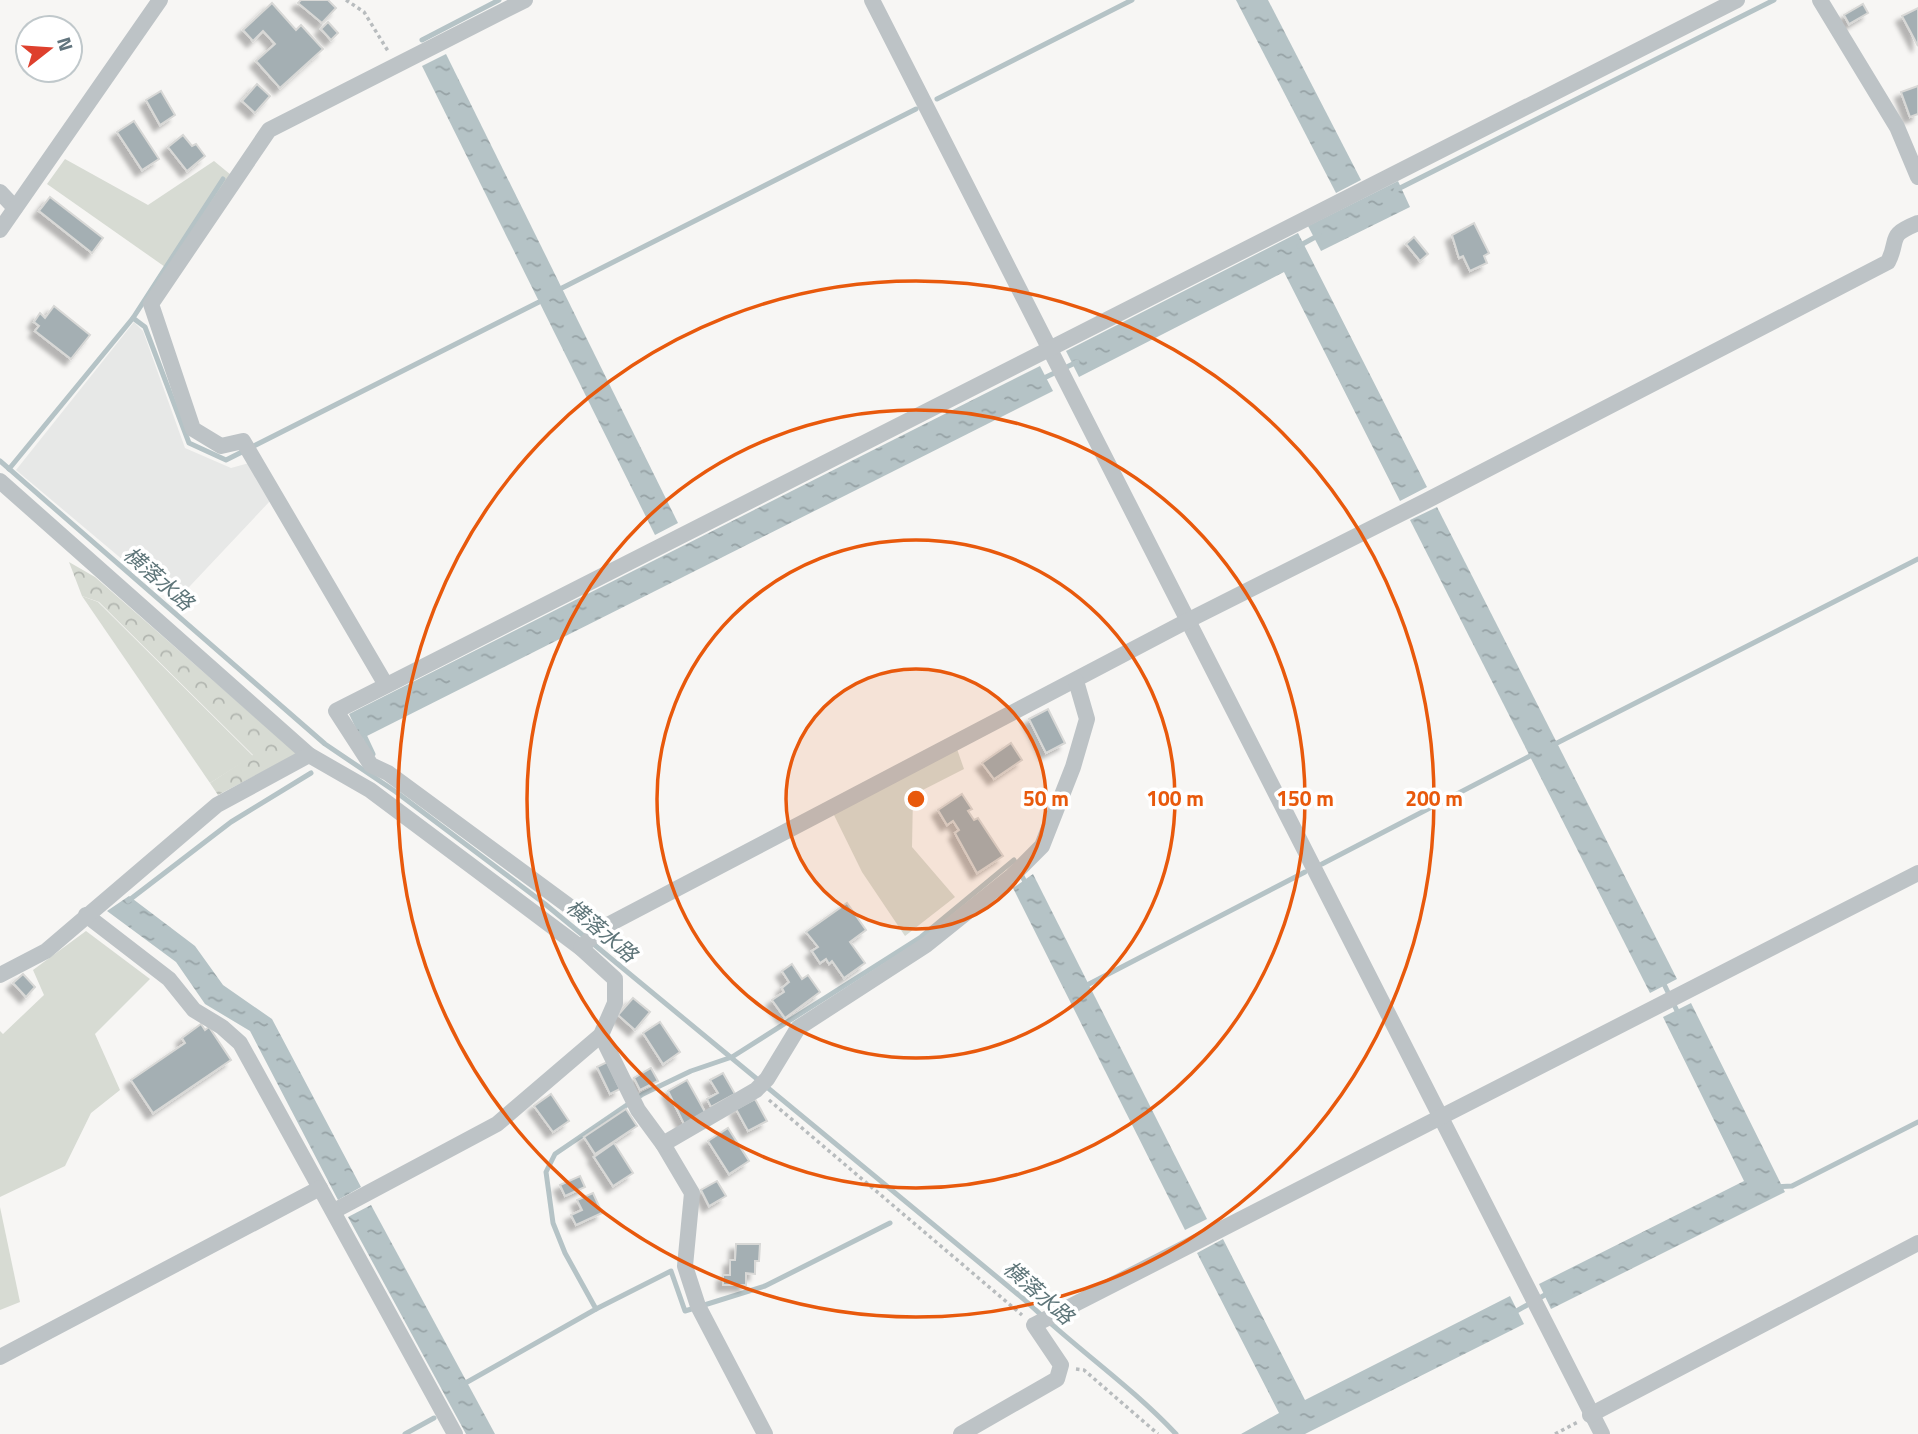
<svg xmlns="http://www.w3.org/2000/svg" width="1918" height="1434" viewBox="0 0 1918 1434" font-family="'Titillium Web','Noto Sans JP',sans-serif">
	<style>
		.built { fill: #e7e8e7 }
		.grass { fill: #d7dbd3 }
		.forest { fill: url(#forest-crowns) }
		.water { fill: url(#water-ripples) }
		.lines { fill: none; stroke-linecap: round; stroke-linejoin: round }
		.stream { stroke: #b5c3c6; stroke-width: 5 }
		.building { fill: #a4afb3; stroke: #d8d8d6; stroke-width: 2; filter: url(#shadow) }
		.path { stroke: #b8bcbe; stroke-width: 3.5; stroke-dasharray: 3.5 3.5; stroke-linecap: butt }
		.minor { stroke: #bdc3c6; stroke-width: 16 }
		.ring { fill: none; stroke: #e8590c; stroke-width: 3.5 }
		.labels { text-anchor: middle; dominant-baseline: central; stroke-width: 7; stroke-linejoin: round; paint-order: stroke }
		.water-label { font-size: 21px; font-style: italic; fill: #5e7579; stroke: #fff }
		.centre { fill: #e8590c; stroke: #fff; stroke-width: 3.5 }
		.ring-label { font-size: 21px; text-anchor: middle; font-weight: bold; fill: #e8590c; stroke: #fff; stroke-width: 7; stroke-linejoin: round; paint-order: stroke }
	</style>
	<defs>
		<pattern id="forest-crowns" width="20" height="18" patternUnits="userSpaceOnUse" patternTransform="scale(1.75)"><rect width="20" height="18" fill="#d7dbd3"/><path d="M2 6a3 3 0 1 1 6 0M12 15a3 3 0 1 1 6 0" fill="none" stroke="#b2b6b0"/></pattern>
		<pattern id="water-ripples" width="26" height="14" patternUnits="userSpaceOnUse" patternTransform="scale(1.75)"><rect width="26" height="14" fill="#b5c3c6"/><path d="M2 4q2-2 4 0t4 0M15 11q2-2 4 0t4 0" fill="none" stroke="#97a3a6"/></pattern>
		<filter id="shadow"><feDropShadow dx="-6" dy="6" stdDeviation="2" flood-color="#0004"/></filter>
	</defs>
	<rect width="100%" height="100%" fill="#f7f6f4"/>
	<polygon class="built" points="134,322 143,331 185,448 231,468 249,463 270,501 174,603 16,470"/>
	<g class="grass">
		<polygon points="65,159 148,205 214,161 231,175 168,269 47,184"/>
		<polygon points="82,596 98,602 253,756 210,783"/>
		<polygon points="957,749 964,769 913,795 912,847 955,897 905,936 862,872 833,813"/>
		<polygon points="86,931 150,979 95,1034 120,1090 91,1113 65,1166 0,1197 0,1031 3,1034 44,995 33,970"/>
		<polygon points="0,1207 20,1302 0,1310"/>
	</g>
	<polygon class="forest" points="69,562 95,577 297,754 218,795 210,783 253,755 99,602 82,596"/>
	<g class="water">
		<polygon points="1236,0 1268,0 1361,180 1336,193"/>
		<polygon points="446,54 678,523 655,535 422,66"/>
		<polygon points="1398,181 1410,207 1321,251 1308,226"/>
		<polygon points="1298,233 1427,487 1400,501 1284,272 1079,377 1066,351"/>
		<polygon points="1040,366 1053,391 361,739 349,714"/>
		<polygon points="1437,507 1677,979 1650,993 1410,520"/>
		<polygon points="1033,874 1207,1219 1185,1230 1013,888"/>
		<polygon points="129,896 195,946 223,985 272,1019 361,1187 338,1200 250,1031 205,1004 176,962 107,911"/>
		<polygon points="1691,1003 1785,1192 1551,1309 1539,1284 1744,1181 1663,1017"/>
		<polygon points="371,1205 495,1434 466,1434 348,1217"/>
		<polygon points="1223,1239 1305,1400 1510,1296 1524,1324 1305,1434 1241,1434 1279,1413 1197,1253"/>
	</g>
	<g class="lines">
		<g class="stream">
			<polyline points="422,40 499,0"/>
			<polyline points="937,99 1132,0"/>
			<polyline points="1396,190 1774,0"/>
			<polyline points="1299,246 1319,235"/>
			<polyline points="562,288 916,109"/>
			<polyline points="133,318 223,179"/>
			<polyline points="1042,379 1077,362"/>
			<path d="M0,461L325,744L396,792L545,904L1026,1301C1074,1347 1130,1385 1176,1434"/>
			<polyline points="9,469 133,318 145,327 189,443 226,460 539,302"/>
			<polyline points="365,737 373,754"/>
			<polyline points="1557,743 1918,559"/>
			<polyline points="1322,864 1530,756"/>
			<polyline points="128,901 231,822 311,773"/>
			<polyline points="1662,980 1679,1015"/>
			<polyline points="1089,984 1305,872"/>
			<polyline points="1775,1187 1792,1186 1918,1122"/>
			<polyline points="596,1309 671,1271 685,1311 765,1286 890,1223"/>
			<polyline points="1513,1313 1550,1292"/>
			<polyline points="462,1385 596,1309 565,1253 553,1223 546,1172 555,1154 643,1094 691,1071 732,1057 921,937 1014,860 1026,884"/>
			<polyline points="405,1434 434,1418"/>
		</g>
	</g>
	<g class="building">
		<polygon points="301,0 328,0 336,8 322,23 298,3"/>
		<polygon points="272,3 296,30 301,25 323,49 280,88 256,61 275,44 263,31 253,41 243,30"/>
		<polygon points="1863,4 1868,13 1849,24 1844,15"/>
		<polygon points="1918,8 1918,46 1902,16"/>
		<polygon points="328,22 338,33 331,40 321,29"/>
		<polygon points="257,84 270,96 255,113 242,101"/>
		<polygon points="1918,86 1918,114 1910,117 1901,92"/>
		<polygon points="161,91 175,115 160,125 146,100"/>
		<polygon points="134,121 159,159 142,170 117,132"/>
		<polygon points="183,135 192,146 196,144 205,156 187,171 168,147"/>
		<polygon points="50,197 103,238 92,253 39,211"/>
		<polygon points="1474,223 1489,253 1484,256 1487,263 1470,271 1463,256 1459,258 1452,235"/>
		<polygon points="1414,237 1428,254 1420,261 1406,244"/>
		<polygon points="54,306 90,335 71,359 35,331 39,326 34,322 40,313 45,318"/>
		<polygon points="1048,709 1065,743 1046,753 1029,719"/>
		<polygon points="1011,743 1022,760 994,779 982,763"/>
		<polygon points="962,794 972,809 968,811 974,820 978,818 1003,856 977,873 955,833 959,830 953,821 947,825 938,810"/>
		<polygon points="847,903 866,930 850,942 865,963 844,978 832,961 829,964 826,959 820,963 812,951 818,947 806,932"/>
		<polygon points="792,964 802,979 808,975 820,992 785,1018 772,1000 784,992 782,988 789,982 782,971"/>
		<polygon points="23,974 35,987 26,997 13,983"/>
		<polygon points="633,998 650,1012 635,1030 618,1015"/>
		<polygon points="660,1022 680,1052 663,1064 643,1033"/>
		<polygon points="201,1024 205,1030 209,1027 231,1060 153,1113 131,1080 185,1043 182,1038"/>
		<polygon points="607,1062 620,1089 610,1094 597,1067"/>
		<polygon points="651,1068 658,1081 640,1090 634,1078"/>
		<polygon points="723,1073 735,1094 711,1107 707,1099 718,1093 710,1080"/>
		<polygon points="687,1080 705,1112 684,1124 668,1091"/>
		<polygon points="551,1094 569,1121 553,1132 534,1106"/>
		<polygon points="755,1099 767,1121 748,1131 736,1109"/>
		<polygon points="626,1109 637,1126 595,1154 584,1137"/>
		<polygon points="728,1128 749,1161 729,1174 708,1141"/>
		<polygon points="614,1143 633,1173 613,1186 594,1157"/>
		<polygon points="580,1176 585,1187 565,1196 560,1185"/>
		<polygon points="717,1181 726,1196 709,1206 701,1190"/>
		<polygon points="593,1193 602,1213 576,1225 571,1215 582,1210 577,1200"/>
		<polygon points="736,1244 760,1244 759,1261 755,1261 755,1274 746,1273 746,1285 723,1285 723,1275 730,1275 730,1260 735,1260"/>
	</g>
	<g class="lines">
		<g class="path">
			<polyline points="346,0 364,12 388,51"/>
			<polyline points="769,1100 1022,1315"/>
			<polyline points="1076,1369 1084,1370 1158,1434"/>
			<polyline points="1555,1434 1578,1422"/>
		</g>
		<g class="minor">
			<polyline points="872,0 1602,1434"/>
			<polyline points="1820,0 1897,127 1918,177"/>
			<polyline points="0,192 15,208"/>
			<polyline points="0,230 160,0"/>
			<polyline points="0,481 309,755 370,790 581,948 615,979 615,1003 601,1035 497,1124 334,1211"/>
			<polyline points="386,685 243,441 221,446 193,429 151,304 269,130 525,0"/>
			<polyline points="86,915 169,979 194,1010 222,1027 240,1043 320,1188"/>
			<polyline points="600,929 388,773 371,765 336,711 1737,0"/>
			<path d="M581,948L600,929L1187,621L1426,501L1888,262C1900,238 1886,236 1918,223"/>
			<polyline points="0,975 46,951 217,805 309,755"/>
			<polyline points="601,1035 638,1110 663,1144 692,1193 685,1266 698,1306 765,1434"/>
			<polyline points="663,1144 756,1090 767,1079 798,1028 926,945 1012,876 1042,846 1073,767 1087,719 1076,681"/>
			<polyline points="0,1357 320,1188 455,1434"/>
			<polyline points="1590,1415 1918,1243"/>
			<polyline points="961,1434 1057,1379 1061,1365 1034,1325 1918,873"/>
		</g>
	</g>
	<circle cx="916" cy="799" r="130" fill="#e8590c" fill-opacity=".12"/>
	<g class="ring">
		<circle cx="916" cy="799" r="130"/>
		<circle cx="916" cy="799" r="259"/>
		<circle cx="916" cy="799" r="389"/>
		<circle cx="916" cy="799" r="518"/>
	</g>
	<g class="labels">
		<g class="water-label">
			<text transform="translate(159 578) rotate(41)">横落水路</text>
			<text transform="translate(602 930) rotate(40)">横落水路</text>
			<text transform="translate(1039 1292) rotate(41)">横落水路</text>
		</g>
	</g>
	<circle cx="916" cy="799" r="10" class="centre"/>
	<g class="ring-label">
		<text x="1046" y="806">50 m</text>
		<text x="1175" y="806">100 m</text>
		<text x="1305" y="806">150 m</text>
		<text x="1434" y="806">200 m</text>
	</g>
	<g transform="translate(49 49) rotate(73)"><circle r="33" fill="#ffffff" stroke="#c0c8cb" stroke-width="2"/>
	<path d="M0-5L12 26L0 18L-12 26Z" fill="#de402d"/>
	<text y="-10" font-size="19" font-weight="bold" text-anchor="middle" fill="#62757e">N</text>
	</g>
</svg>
